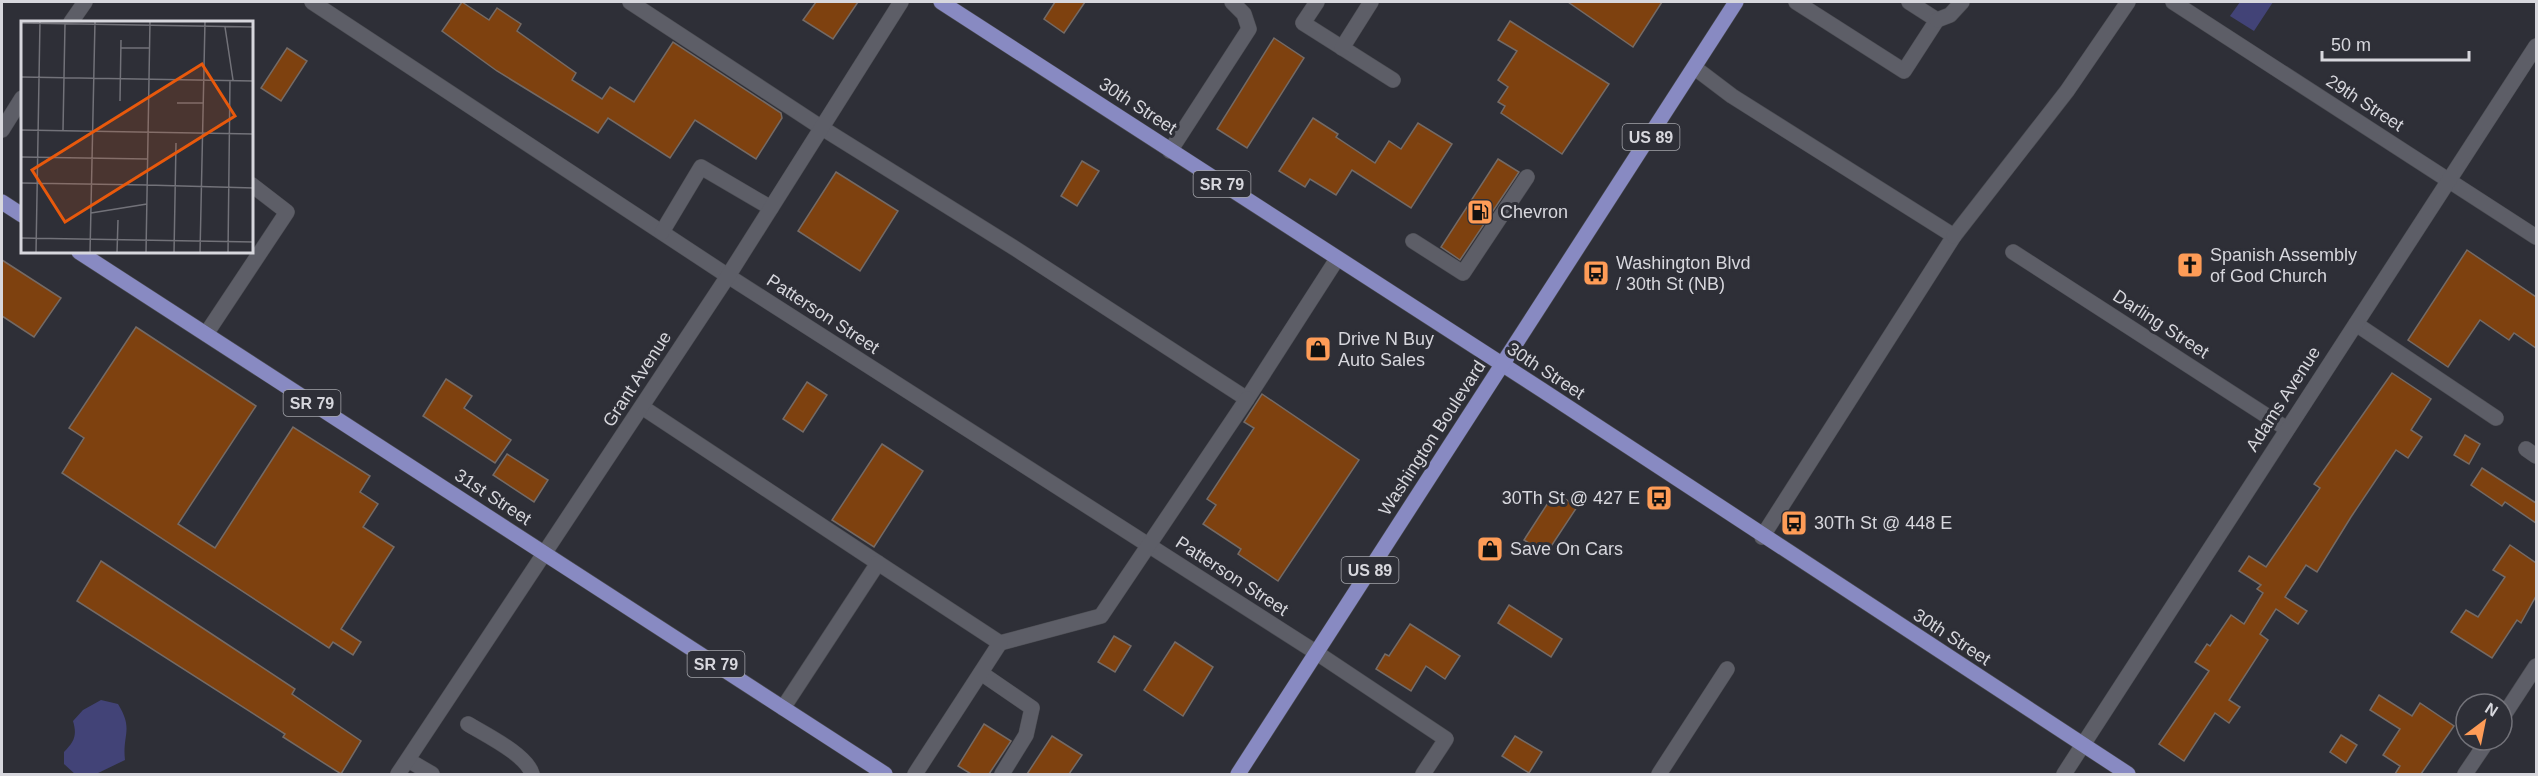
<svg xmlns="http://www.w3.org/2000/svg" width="2538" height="776" viewBox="0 0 2538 776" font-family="Helvetica,sans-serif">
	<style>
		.green { fill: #424377 }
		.building { fill: #7e410f; stroke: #746a65; stroke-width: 1.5 }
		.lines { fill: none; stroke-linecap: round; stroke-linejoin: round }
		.minor-casing { stroke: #4c4d53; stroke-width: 16 }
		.major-casing { stroke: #4c4d53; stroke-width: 16 }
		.minor { stroke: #5d5e67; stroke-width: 15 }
		.major { stroke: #888ac2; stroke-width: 15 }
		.labels { text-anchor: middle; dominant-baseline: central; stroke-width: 6; stroke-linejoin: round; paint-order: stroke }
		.shield { fill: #2e2f37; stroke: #a4a5ab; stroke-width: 1.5 }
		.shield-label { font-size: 16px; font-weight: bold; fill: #d7d7dd }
		.street-label { font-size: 18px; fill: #d7d7dd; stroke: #2e2f37 }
		.poi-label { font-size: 18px; fill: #d7d7dd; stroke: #2e2f37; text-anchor: start }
		.inset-road { fill: none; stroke: #727279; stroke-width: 1.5 }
		.view { fill: #e8590c; fill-opacity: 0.15; stroke: #e8590c; stroke-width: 3 }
		.inset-edge { fill: none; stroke: #d7d7dd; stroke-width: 3 }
	</style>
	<rect width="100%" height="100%" fill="#2e2f37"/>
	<g class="green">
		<polygon points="2240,2 2273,2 2254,31 2230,16"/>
		<path d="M101,700L118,704C134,730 122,734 125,760L96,774H75L64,764V752C75,741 77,735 73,721L83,710Z"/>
	</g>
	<g class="building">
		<polygon points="462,2 489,20 497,8 521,24 517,31 576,73 572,80 602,99 610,87 634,102 673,42 781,113 782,118 756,159 695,120 670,158 608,118 598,133 497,71 442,31"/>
		<polygon points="816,2 858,2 833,39 803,20"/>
		<polygon points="1055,2 1085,2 1064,33 1044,19"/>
		<polygon points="1568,2 1662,2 1633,47"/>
		<polygon points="1510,21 1609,84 1562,154 1501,113 1505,106 1498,102 1508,87 1498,80 1517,51 1498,40"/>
		<polygon points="1274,38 1304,58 1247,148 1217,129"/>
		<polygon points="287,48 307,61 281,101 261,88"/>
		<polygon points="1313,118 1338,134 1336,137 1375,163 1389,141 1401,149 1418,123 1452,144 1411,208 1352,170 1336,195 1310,179 1305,187 1279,171"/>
		<polygon points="1498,159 1519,172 1460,260 1441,247"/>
		<polygon points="1082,161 1099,171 1077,206 1061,196"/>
		<polygon points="836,172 898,211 860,271 798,231"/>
		<polygon points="2467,250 2536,297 2536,348 2514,333 2509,340 2480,320 2448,367 2408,340"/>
		<polygon points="2,260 61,298 34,337 2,316"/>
		<polygon points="136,327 256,406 178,524 215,548 293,427 370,476 360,492 378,504 363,527 394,547 341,629 361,642 353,655 333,642 329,648 62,473 84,438 69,428"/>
		<polygon points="2392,373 2431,399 2411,430 2422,437 2408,458 2396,450 2351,517 2317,572 2306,565 2285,597 2307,611 2298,624 2276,609 2260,634 2268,640 2229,700 2240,707 2229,723 2215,713 2184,761 2159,744 2209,671 2195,662 2207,644 2210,646 2231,615 2244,624 2263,593 2257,589 2261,585 2239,571 2249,556 2266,567 2320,488 2314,484"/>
		<polygon points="446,379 472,396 464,408 511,440 495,463 423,416"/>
		<polygon points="807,382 827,395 803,432 783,419"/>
		<polygon points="1262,394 1359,460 1278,581 1238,554 1241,549 1203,524 1216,505 1207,499 1254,428 1244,422"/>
		<polygon points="2465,435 2480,444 2469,464 2454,455"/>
		<polygon points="882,444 923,471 874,547 832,520"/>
		<polygon points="507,454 548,480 534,502 493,475"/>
		<polygon points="2482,468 2536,503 2536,523 2505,502 2502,506 2471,485"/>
		<polygon points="1555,492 1577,507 1546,554 1524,540"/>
		<polygon points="2510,545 2536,563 2536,596 2521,623 2517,620 2492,658 2451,632 2466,610 2478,617 2505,577 2493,570"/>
		<polygon points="101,561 295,689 292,694 361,741 341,774 283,737 285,734 77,601"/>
		<polygon points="1509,605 1562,639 1551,657 1498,623"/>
		<polygon points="1410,624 1460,656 1445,679 1426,666 1411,691 1376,669 1385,654 1389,656"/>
		<polygon points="1114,636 1131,646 1115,672 1098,662"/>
		<polygon points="1175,642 1213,667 1183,716 1144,690"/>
		<polygon points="2379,695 2412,716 2420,703 2454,726 2421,774 2395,774 2400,766 2383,755 2400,729 2370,710"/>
		<polygon points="984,724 1011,741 989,774 971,774 958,766"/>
		<polygon points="2341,735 2357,745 2346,763 2330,752"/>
		<polygon points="1052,736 1082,755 1069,774 1027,774"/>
		<polygon points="1515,736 1542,752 1529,773 1502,756"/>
	</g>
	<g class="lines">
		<defs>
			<g id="minor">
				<polyline points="312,2 728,276 1317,653 1446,739 1423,774"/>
				<polyline points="630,2 822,128 1016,249 1247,399 1337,259"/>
				<polyline points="1317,2 1303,23 1393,80"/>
				<polyline points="1796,2 1904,71 1937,20 1909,2"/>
				<polyline points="2173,2 2536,237"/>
				<polyline points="1937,20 1950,15 1962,2"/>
				<polyline points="71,22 85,2"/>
				<polyline points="1342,48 1371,2"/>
				<polyline points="1695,68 1732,96 1954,236 1762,537"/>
				<polyline points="2,130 22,98"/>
				<polyline points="1170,151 1249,29 1244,14 1232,2"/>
				<polyline points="662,232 701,167 771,208"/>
				<polyline points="1954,236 2067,91 2128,2"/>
				<polyline points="1413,241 1463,273 1527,177"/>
				<polyline points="2013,252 2287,429"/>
				<polyline points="2356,324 2496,418"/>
				<polyline points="206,334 287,212 252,185"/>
				<polyline points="642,407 878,563"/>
				<polyline points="2526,449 2536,456"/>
				<polyline points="1000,643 1101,616 1247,399"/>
				<polyline points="981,673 1032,708 1026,735 1002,774"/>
				<polyline points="783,708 878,563 1000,643 915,774"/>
				<polyline points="2502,718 2536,666"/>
				<path d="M468,724C486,735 527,755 532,774"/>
				<polyline points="408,760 432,774"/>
				<polyline points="398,774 728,276 901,2"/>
				<polyline points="1659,774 1727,669"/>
				<polyline points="2064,774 2536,46"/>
				<polyline points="2465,774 2488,740"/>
			</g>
			<g id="major">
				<polyline points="941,2 1542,390 2128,774"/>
				<polyline points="2,202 22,215"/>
				<polyline points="79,252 885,774"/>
				<polyline points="1238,774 1736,2"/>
			</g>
		</defs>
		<use href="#minor" class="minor-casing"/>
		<use href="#major" class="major-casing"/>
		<use href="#minor" class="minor"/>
		<use href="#major" class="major"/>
	</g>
	<defs>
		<symbol id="fuel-square" viewBox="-11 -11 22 22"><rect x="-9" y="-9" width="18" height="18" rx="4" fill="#fe9c57" stroke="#2e2f37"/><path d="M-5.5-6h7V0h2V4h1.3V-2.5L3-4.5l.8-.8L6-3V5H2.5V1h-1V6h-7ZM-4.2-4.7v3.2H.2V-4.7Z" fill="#111"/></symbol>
		<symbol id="church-square" viewBox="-11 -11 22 22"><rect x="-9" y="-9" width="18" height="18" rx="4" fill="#fe9c57" stroke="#2e2f37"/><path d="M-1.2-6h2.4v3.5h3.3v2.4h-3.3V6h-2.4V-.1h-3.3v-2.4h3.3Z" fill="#111"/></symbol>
		<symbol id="bus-square" viewBox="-11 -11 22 22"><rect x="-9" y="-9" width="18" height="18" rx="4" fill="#fe9c57" stroke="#2e2f37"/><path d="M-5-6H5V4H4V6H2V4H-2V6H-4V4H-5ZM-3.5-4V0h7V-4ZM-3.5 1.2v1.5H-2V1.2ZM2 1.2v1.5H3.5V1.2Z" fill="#111"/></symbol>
		<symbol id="shop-square" viewBox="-11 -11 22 22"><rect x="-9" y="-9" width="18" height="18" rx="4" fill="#fe9c57" stroke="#2e2f37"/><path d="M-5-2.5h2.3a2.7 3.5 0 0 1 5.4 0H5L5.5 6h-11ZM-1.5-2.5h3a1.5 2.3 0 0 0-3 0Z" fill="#111"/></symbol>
	</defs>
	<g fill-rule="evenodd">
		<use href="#fuel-square" x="1465" y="197" width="30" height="30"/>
		<use href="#church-square" x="2175" y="250" width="30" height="30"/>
		<use href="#bus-square" x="1581" y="258" width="30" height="30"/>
		<use href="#shop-square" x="1303" y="334" width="30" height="30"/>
		<use href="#bus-square" x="1644" y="483" width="30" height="30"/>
		<use href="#bus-square" x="1779" y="508" width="30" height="30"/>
		<use href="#shop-square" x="1475" y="534" width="30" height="30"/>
	</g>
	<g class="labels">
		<g class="shield">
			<rect x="1622.5" y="124" width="57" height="26" rx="4.5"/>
			<rect x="1193.5" y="171" width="57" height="26" rx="4.5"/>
			<rect x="283.5" y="390" width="57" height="26" rx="4.5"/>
			<rect x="1341.5" y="557" width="57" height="26" rx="4.5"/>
			<rect x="687.5" y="651" width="57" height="26" rx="4.5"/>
		</g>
		<g class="shield-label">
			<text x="1651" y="137">US 89</text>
			<text x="1222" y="184">SR 79</text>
			<text x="312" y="403">SR 79</text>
			<text x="1370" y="570">US 89</text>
			<text x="716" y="664">SR 79</text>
		</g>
		<g class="street-label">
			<text transform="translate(2365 103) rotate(33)">29th Street</text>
			<text transform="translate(1138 106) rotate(33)">30th Street</text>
			<text transform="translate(823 314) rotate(33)">Patterson Street</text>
			<text transform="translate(2161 324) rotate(33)">Darling Street</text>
			<text transform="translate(1546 371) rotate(33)">30th Street</text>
			<text transform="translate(637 379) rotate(-57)">Grant Avenue</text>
			<text transform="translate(2283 399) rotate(-57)">Adams Avenue</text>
			<text transform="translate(1432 438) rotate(-57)">Washington Boulevard</text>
			<text transform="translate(493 497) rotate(33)">31st Street</text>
			<text transform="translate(1232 576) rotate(33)">Patterson Street</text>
			<text transform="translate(1952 637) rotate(33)">30th Street</text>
		</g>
		<g class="poi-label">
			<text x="1500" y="212">Chevron</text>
			<text x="2210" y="255">Spanish Assembly<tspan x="2210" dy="21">of God Church</tspan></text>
			<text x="1616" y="263">Washington Blvd<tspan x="1616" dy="21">/ 30th St (NB)</tspan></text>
			<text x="1338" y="339">Drive N Buy<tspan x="1338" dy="21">Auto Sales</tspan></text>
			<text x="1640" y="498" text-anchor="end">30Th St @ 427 E</text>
			<text x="1814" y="523">30Th St @ 448 E</text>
			<text x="1510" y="549">Save On Cars</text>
		</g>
	</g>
	<g transform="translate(21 21)">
		<rect width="232" height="232" fill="#2e2f37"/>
		<path class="inset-road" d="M0,2L233,6M204,6L212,59M100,27H128M0,56L233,60M99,80L100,19M156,82H182M0,109L233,113M42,109L44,3M0,136L127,138M0,162L126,164M126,164L233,167M70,192L126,183M0,217L233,221M15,232L19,0M69,232L74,0M96,232L97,199M125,232L129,0M153,232L155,122M179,232L184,0M207,232L209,59"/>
		<path class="view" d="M181,43L214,95L44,201L11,149Z"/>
		<rect width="232" height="232" class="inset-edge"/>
	</g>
	<rect width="2538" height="776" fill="none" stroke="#d7d7dd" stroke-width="6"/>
	<g transform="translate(2484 722) rotate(32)"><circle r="28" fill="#2e2f37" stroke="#727279" stroke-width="1.5"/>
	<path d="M0-4.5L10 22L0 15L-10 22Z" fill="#fe9c57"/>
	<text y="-9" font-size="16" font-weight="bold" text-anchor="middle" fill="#d7d7dd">N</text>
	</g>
	<path d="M2322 51v9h147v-9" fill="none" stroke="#d7d7dd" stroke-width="3"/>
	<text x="2331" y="51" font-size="18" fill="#d7d7dd" stroke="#2e2f37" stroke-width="4.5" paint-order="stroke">50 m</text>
</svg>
